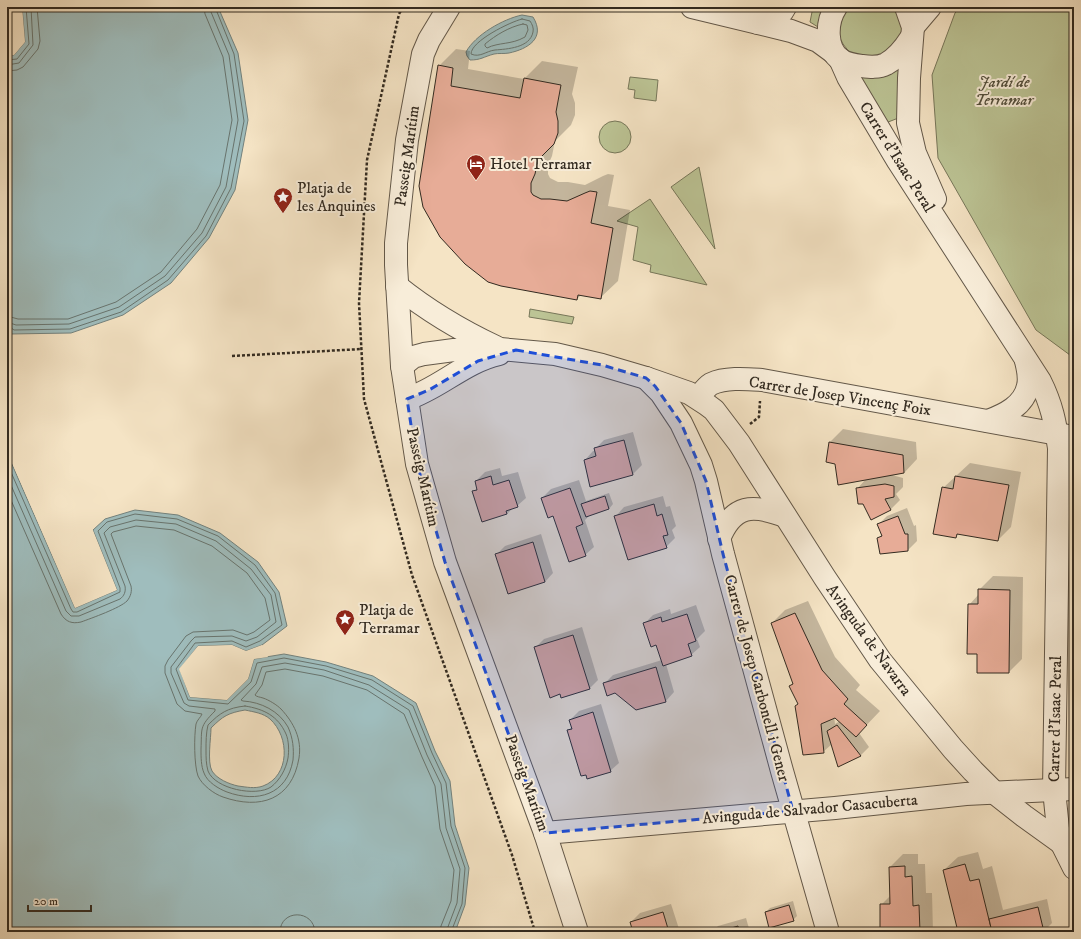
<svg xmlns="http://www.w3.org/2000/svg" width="1081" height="939" viewBox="0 0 1081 939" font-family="'IM FELL DW Pica',serif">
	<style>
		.green { fill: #bcc495; stroke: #77775a }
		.water { fill: #9fbdbd; stroke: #73827e; fill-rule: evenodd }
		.pier { fill: #f5e4c5 }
		.shadow { fill: #0003; fill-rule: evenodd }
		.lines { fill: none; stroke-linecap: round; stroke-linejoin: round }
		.shore { stroke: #68746e; stroke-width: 1 }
		.building { fill: #e7ac97; stroke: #322a20 }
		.minor-casing { stroke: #635849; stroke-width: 24 }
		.tertiary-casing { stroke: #635849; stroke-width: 24 }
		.path { stroke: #322a20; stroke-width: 2.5; stroke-dasharray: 3 2; stroke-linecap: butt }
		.minor { stroke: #f8edd9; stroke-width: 22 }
		.tertiary { stroke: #f8edd9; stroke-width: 22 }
		.marked { fill: #1d4ed8; fill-opacity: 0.2; stroke: #1d4ed8; stroke-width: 3; stroke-dasharray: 8 5; stroke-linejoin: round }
		.labels { text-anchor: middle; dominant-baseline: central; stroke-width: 4; stroke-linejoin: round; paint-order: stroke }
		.park-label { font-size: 16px; font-style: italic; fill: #54503d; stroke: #f8edd9 }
		.street-label { font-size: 16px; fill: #322a20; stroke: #f8edd9 }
		.poi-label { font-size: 16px; fill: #322a20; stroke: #f8edd9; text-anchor: start }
	</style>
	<rect width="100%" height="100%" fill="#f5e4c5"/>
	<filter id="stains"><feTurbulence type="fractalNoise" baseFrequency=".005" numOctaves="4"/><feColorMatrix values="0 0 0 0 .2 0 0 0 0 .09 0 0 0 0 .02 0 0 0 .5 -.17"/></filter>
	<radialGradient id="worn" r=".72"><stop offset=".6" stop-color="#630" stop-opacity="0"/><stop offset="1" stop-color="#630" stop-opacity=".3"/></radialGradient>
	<g class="green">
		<polygon points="813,7 828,7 821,27 818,27 810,22"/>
		<polygon points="845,7 897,7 904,32 900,43 872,60 850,53 843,44 838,34"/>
		<polygon points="961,7 1074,7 1074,358 1036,330 938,158 932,75 955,13"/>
		<polygon points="900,66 901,117 883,124 855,73"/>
		<polygon points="630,77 658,80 656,101 634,98 635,90 628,89"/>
		<circle cx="615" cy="137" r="16"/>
		<polygon points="699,167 715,249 671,187"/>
		<polygon points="650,199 707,285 650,272 651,265 633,260 638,227 617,221"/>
		<polygon points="530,309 574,317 572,324 529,317"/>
	</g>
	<g class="water">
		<polygon points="22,7 218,7 238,53 248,120 235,190 209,238 171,283 123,315 71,333 10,334 7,328 7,56 14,55 25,42"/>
		<path d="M522,15L533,17C546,38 528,49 509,53C504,54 498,53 494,54C483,57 481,60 470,60L467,56L466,52C475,35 503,19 522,15Z"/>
		<path d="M7,453L75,608L117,590L93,530L105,519L135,510L178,515L220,533L258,562L279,592L287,626L262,645L246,651L232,645L198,646L180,669L190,697L227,700L248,679L254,659L284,654L326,662L373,676L416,703L435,751L450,781L455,825L469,868L465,905L455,932H304L298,929L286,932H7ZM245,710C254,712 263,713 270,719C290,737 290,776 263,786C255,789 246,787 238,786C229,784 217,779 212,771C207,762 211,738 211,728C223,716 228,713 245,710Z"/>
	</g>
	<g class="pier">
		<polygon points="20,7 22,7 25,42 14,55 7,56 7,54 13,54 23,41"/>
		<polygon points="7,451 9,452 76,606 114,589 91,531 92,528 117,590 75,608"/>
		<polygon points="232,645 246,651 262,645 263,647 246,653 232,647 199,648 182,670 192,695 226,698 246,678 252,657 267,655 268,657 254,659 248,679 227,700 190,697 179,669 198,646"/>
	</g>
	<g class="shadow">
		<polygon points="456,49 470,51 468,69 524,79 542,61 578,67 572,94 575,103 575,115 571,125 555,141 552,156 548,165 548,174 550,178 558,182 568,182 585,185 603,176 608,174 614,175 608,206 630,210 618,281 600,298 581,295 577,299 475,271 453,251 441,236 439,66"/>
		<polygon points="843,429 916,442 917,459 904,473 892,475 903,478 903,487 896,494 900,500 891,509 872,519 857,489 866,479 836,463 827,461 830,442"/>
		<polygon points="633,432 642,465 633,474 585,460 593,451 596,451 595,449 604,440"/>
		<polygon points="970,463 1021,472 1011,527 998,540 959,533 955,537 943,488"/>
		<polygon points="500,468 502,476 518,472 526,498 517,506 513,508 507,514 474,491 478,488 476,481 485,472"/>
		<polygon points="579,480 586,501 609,493 613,504 609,509 591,514 585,520 594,547 585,555 554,515 542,498 551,489"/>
		<polygon points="663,496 666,507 670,506 676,526 672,530 675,538 666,547 616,516 624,507"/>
		<polygon points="907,508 914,526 916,525 917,541 908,550 878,539 883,534 879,524 887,516"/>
		<polygon points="541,534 553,573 545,582 497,554 505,546"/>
		<polygon points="993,576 1023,577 1022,659 1009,672 969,605 979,594 979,590"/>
		<path d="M808,601L835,657L860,685L856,690L880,711L859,733L869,747L860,756L832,744L823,752L790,686L794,682L772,623L785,610ZM834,716L840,721L835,724Z"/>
		<polygon points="696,605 705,631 697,639 700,647 691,655 666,664 674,692 666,701 604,684 613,675 662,660 656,644 644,624 653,615 670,609 671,614"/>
		<polygon points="582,627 598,680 589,689 535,648 544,639"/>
		<polygon points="601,704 619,763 610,771 568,731 572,726 570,720 579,711"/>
		<polygon points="978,852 983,869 992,866 1003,910 1047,899 1052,923 1043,932 959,932 944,870 958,857"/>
		<polygon points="903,854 918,854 918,864 925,864 926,893 932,893 933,932 881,932 881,905 891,895 890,867"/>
		<polygon points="793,901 797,916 793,920 766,912 770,908"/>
		<polygon points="671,904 680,932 634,932 631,922 640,913"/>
		<polygon points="746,918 750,932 712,932 718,926"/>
	</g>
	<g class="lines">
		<g class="shore">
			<path d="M522,19L530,21C532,24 534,28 533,32C530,48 507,49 495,50C486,51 480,58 471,54C471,41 510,22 522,19Z"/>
			<path d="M523,24L527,25L528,30L525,37C511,45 499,42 487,48L485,46V44C496,35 509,27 523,24Z"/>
			<polyline points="7,60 17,59 29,44 26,7"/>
			<polyline points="7,65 19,63 33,45 31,7"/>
			<polyline points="7,71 17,70 23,67 38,49 40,41 37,7"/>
			<polyline points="7,316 18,319 68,319 116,302 161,272 197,229 220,185 232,120 223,57 205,14 204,7"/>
			<polyline points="7,322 16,325 69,324 119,307 165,276 202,233 226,187 238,120 229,55 211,12 210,7"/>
			<polyline points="7,327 10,327 14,330 70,329 121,312 168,280 206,236 231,188 244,121 234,54 215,7"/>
			<polyline points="7,463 71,609 73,612 77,612 120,592 120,588 98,531 107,522 135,514 177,519 218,536 255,565 275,593 282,625 260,641 246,647 232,641 195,643 176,669 188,700 228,704 251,682 257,663 284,658 326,666 372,680 413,706 432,753 446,783 451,826 465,868 462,904 451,932"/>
			<path d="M7,476L66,611L71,616H79L120,599C124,596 126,592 125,586L104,533L110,527L136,520L176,524L216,541L251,569L271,595L276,622L257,637L246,641L232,636L195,637L191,641L171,667V673L184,703L189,706L215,709V711C199,727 202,728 201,749C201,757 201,766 204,773C207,782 219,789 227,792C257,803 287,795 293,760C294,749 293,738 288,727C279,711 261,702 243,701L241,700L256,684L262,667L285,663L324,670L369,685L409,710L427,755L441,784L446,828L460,869L457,903L446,932"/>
			<path d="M7,491L61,614C66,622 72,624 81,622C92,618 120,608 127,601C131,596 132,591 131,586L111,534L113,532L136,526L174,530L212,546L247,573L265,598L270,620L254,632L247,635L233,630L193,632L186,636L168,660L165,666V673L177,704L185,711L202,714C201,717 197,720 196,724C194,736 194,765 198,776C202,785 214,794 223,797C260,810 292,800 299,758C302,739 294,723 281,709C277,705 269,700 263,698C260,697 257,697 255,695L262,685L266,672L285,669L323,676L367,690L404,714L422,757L435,786L440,829L454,870L451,901L441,926L440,932"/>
			<path d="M245,706C264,709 278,716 286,734C289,741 289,751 288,758C286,769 280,780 271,787C256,797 215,789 208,771C206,764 206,757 206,750C206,742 206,733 208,725C220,713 227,708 245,706Z"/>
			<path d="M280,932C280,909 314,909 315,932"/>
		</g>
	</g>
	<g class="building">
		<polygon points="438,65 453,68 451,86 520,98 524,78 561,85 556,112 558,121 558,133 554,144 538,160 535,174 531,183 531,192 533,195 541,199 550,199 567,201 585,193 590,191 597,192 591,223 613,228 601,299 578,295 577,300 501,286 488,282 465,264 440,237 423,207 419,186"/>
		<polygon points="624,440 633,475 590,487 584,460 596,456 594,448"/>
		<polygon points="829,442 903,455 904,473 838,485 835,464 826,462"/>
		<polygon points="491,476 493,485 509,480 518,507 506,511 507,514 482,522 472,491 477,490 475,481"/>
		<polygon points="955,476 1009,485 998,541 957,534 956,538 933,534 942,487 953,489"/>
		<polygon points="885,484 894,486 894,497 885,499 891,510 871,520 863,504 858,504 856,488"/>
		<polygon points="570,488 583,524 576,527 586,556 569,562 553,516 548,518 541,498"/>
		<polygon points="605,496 609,509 586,517 581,504"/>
		<polygon points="654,504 657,516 662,514 668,535 663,536 667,548 628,560 614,516"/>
		<polygon points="898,516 905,534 908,534 908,551 880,554 877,538 882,536 877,524"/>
		<polygon points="533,542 545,582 508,594 495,554"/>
		<polygon points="978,589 1010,590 1009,673 977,673 977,654 967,654 968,604 978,604"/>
		<polygon points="795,613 822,670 848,699 844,704 867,725 856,737 835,718 821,724 824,753 803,755 795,706 798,704 789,686 793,684 771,623"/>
		<polygon points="687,614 696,641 688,644 692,656 663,666 656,645 651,647 643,623 661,617 662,622"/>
		<polygon points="573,635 590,689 561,698 560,694 550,698 534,647"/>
		<polygon points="656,667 666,702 636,710 615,693 607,696 603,683"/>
		<polygon points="593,712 611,772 587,779 586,775 581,776 567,730 572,729 569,720"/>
		<polygon points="837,725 861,756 838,767 827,731"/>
		<polygon points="965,864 970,881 979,879 992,932 958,932 943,870"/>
		<polygon points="905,866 905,877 912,876 913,906 919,905 920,932 880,932 880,904 890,904 889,867"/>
		<polygon points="789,905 794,921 769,928 765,912"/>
		<polygon points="1038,907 1044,932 992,932 989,919"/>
		<polygon points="663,912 669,932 633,932 630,922"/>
		<polygon points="738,926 739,932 718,932"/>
	</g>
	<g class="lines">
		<defs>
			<g id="minor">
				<polyline points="692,7 791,31 818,41 833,52"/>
				<path d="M836,7C826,22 825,49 841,60C847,64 855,65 862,66C870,67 878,68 886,64C897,58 904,49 911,38"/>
				<polyline points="906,7 913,27 909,78 908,123 915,153 935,199"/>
				<path d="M758,23C770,22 779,19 785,7"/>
				<polyline points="913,27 930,7"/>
				<path d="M840,59L848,77L898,161L1040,381C1052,405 1055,422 1059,448L1054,790L1058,829L1062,844L1074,868"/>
				<polyline points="646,378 661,393 681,423 701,465 706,481 723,554 782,771 828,932"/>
				<path d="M698,398C702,393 706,387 711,384C726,377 747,379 762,380L1074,437"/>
				<path d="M988,421C1004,415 1024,406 1028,386C1030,378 1028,369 1026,361"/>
				<path d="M719,539C733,504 753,504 785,516"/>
				<polyline points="545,833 835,808 966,794 1074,789"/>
			</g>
			<g id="tertiary">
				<polyline points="449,7 429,40 423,54 407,140 396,243 396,265 402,366 417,464 445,562 545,833 577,932"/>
				<path d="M397,286C428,311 460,330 496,347"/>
				<polyline points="402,366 413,357 424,354 454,350 500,349 555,354 602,365 646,378 689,393 706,404 714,410 739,443 825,578 880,660 953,749 973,771 996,794 1024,816 1074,852"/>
				<path d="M407,399C440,388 464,362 499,354"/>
			</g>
		</defs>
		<use href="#minor" class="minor-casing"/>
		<use href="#tertiary" class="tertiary-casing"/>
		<g class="path">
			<polyline points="403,7 399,14 367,160 359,303 364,399 412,575 512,855 535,932"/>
			<polyline points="232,356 362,349"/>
			<polyline points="750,424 759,417 760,401"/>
		</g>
		<use href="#minor" class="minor"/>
		<use href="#tertiary" class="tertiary"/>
	</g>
	<path class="marked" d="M516,350L602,365L646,378L655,386L681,423L706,481L723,554L793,811L545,833L445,562L417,464L407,399L429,390L478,361Z"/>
	<defs>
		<symbol id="hotel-pin" viewBox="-11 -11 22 30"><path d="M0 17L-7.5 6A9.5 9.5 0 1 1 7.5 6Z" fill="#8f2418" stroke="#f8edd9"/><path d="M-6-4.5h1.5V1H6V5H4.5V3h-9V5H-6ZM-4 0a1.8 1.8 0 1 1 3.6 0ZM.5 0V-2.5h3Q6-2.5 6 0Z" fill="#fff"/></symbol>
		<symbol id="sight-pin" viewBox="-11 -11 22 30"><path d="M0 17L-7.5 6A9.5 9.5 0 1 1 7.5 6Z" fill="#8f2418" stroke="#f8edd9"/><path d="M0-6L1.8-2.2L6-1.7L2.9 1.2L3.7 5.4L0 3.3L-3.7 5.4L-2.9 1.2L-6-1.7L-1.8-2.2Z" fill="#fff"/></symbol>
	</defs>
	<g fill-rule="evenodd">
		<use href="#hotel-pin" x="465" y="153" width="22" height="30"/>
		<use href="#sight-pin" x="272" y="186" width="22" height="30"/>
		<use href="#sight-pin" x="334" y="608" width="22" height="30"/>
	</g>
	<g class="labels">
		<g class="park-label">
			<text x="1004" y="82">Jardí de<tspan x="1004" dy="18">Terramar</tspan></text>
		</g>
		<g class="street-label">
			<text transform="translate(407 156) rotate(-82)">Passeig Marítim</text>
			<text transform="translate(897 157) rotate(58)">Carrer d'Isaac Peral</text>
			<text transform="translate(840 396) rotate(9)">Carrer de Josep Vincenç Foix</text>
			<text transform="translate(423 477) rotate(77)">Passeig Marítim</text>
			<text transform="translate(869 640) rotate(54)">Avinguda de Navarra</text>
			<text transform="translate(757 678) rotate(75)">Carrer de Josep Carbonell i Gener</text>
			<text transform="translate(1055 719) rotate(-89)">Carrer d'Isaac Peral</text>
			<text transform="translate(527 783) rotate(70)">Passeig Marítim</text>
			<text transform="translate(810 809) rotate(-5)">Avinguda de Salvador Casacuberta</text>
		</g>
		<g class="poi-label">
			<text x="490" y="164">Hotel Terramar</text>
			<text x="297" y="188">Platja de<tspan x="297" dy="18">les Anquines</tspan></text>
			<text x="359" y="610">Platja de<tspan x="359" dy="18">Terramar</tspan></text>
		</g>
	</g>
	<rect width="1081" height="939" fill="none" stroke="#f5e4c5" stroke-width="24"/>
	<rect x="8" y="8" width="1065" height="923" fill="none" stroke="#322a20" stroke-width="2"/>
	<rect x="12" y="12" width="1057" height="915" fill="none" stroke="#322a20"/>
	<path d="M28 905v6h63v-6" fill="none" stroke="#322a20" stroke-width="2"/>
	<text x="34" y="905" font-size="12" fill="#322a20" stroke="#f8edd9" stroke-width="3" paint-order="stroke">20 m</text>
	<rect width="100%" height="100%" filter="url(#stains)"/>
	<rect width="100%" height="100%" fill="url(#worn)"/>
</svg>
